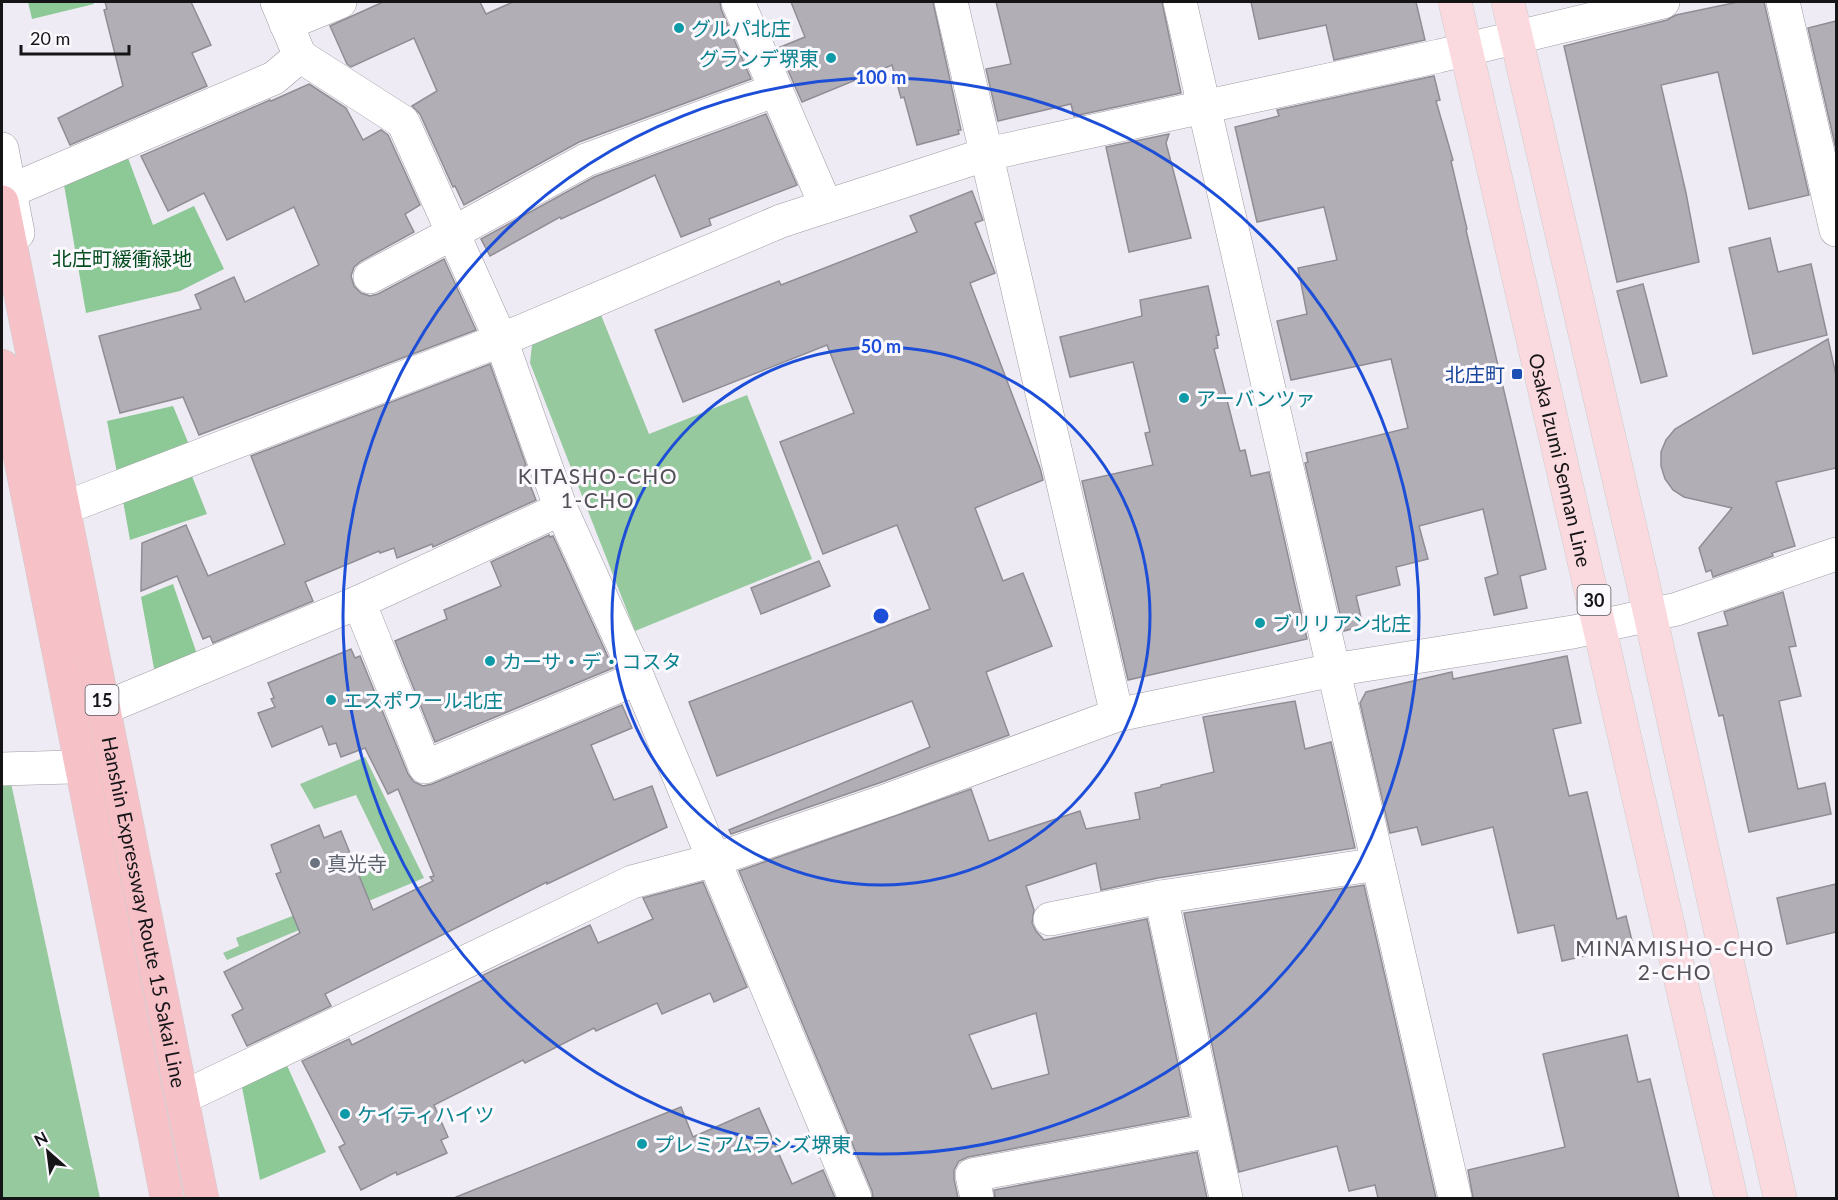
<svg xmlns="http://www.w3.org/2000/svg" width="1838" height="1200" viewBox="0 0 1838 1200" font-family="Lato,'Noto Sans JP',sans-serif">
	<style>
		.green { fill: #96c99e }
		.forest { fill: #8cc996 }
		.building { fill: #b1aeb5; stroke: #918d95; stroke-width: 1.5; fill-rule: evenodd }
		.lines { fill: none; stroke-linecap: round; stroke-linejoin: round }
		.minor-casing { stroke: #9f9ba3; stroke-width: 34 }
		.major-casing { stroke: #cccbcc; stroke-width: 34 }
		.highway-casing { stroke: #cccbcc; stroke-width: 34 }
		.minor { stroke: #fff; stroke-width: 33 }
		.major { stroke: #fadade; stroke-width: 33 }
		.highway { stroke: #f7c1c8; stroke-width: 33 }
		.ring { fill: none; stroke: #1d4ed8; stroke-width: 3 }
		.culture-dot { fill: #0f9aa8; stroke: #fbf9fe; stroke-width: 2 }
		.transit-dot { fill: #1a4fb4; stroke: #fbf9fe; stroke-width: 2 }
		.worship-dot { fill: #6b7280; stroke: #fbf9fe; stroke-width: 2 }
		.labels { text-anchor: middle; dominant-baseline: central; stroke-width: 6; stroke-linejoin: round; paint-order: stroke }
		.shield { fill: #fbf9fe; stroke: #5a595c; stroke-width: 1.5 }
		.shield-label { font-size: 18px; font-weight: bold; fill: #151417 }
		.culture-label { font-size: 20px; fill: #0d838f; stroke: #fbf9fe; text-anchor: start }
		.park-label { font-size: 20px; fill: #034c1d; stroke: #fbf9fe }
		.transit-label { font-size: 20px; fill: #164399; stroke: #fbf9fe; text-anchor: end }
		.street-label { font-size: 20px; fill: #151417; stroke: #fbf9fe }
		.worship-label { font-size: 20px; fill: #5b616d; stroke: #fbf9fe; text-anchor: start }
		.neighbourhood-label { font-size: 21px; letter-spacing: 1.5px; fill: #524f56; stroke: #fbf9fe }
		.centre { fill: #1d4ed8; stroke: #fbf9fe; stroke-width: 3 }
		.ring-label { font-size: 18px; text-anchor: middle; font-weight: bold; fill: #1d4ed8; stroke: #fbf9fe; stroke-width: 6; stroke-linejoin: round; paint-order: stroke }
	</style>
	<rect width="100%" height="100%" fill="#efebf4"/>
	<g class="green">
		<polygon points="601,315 649,434 747,395 812,559 635,631 530,363 532,345"/>
		<polygon points="365,757 424,878 227,960 223,953 239,946 236,938 361,889 356,877 389,863 356,795 314,809 300,784"/>
		<polygon points="2,783 11,783 100,1198 2,1198"/>
	</g>
	<g class="forest">
		<polygon points="28,2 93,2 94,4 32,19"/>
		<polygon points="125,150 153,225 194,206 224,269 180,291 86,313 63,179"/>
		<polygon points="173,406 190,447 118,478 107,421"/>
		<polygon points="188,466 207,514 130,540 122,495"/>
		<polygon points="173,584 198,657 155,674 141,597"/>
		<polygon points="285,1061 326,1152 260,1180 241,1082"/>
	</g>
	<g class="building">
		<polygon points="105,2 191,2 211,45 192,53 207,86 70,145 58,118 123,86 104,10 107,9"/>
		<polygon points="383,2 480,2 486,14 513,2 720,2 721,9 751,79 579,142 464,205 455,186 453,187 420,114 412,106 437,91 414,38 351,67 347,64 330,26"/>
		<polygon points="791,2 933,2 961,130 958,130 959,134 917,145 904,97 901,98 892,65 802,102 778,48 805,37"/>
		<polygon points="996,2 1162,2 1181,93 1074,116 1071,104 998,121 986,69 1011,64"/>
		<polygon points="1251,2 1416,2 1425,40 1334,60 1326,25 1259,39"/>
		<polygon points="1738,2 1764,2 1809,195 1749,209 1718,72 1661,85 1686,193 1699,262 1617,282 1564,46 1667,20 1676,15"/>
		<polygon points="1836,21 1836,149 1808,28"/>
		<polygon points="1434,76 1440,100 1436,101 1453,160 1451,161 1467,229 1466,230 1546,569 1520,576 1527,608 1494,615 1485,578 1498,574 1483,509 1419,526 1428,559 1396,567 1400,585 1356,596 1363,626 1344,631 1305,463 1308,462 1306,453 1408,428 1391,359 1291,380 1277,321 1307,314 1298,268 1337,260 1324,207 1257,222 1235,127 1279,116 1277,110"/>
		<polygon points="309,84 346,108 363,140 381,130 388,135 420,205 405,214 414,232 361,261 354,267 351,276 354,286 361,293 370,296 378,294 444,259 476,330 199,435 183,397 120,413 99,336 201,309 195,295 234,277 245,302 319,265 294,207 227,240 204,193 168,211 141,156 270,100 271,101"/>
		<polygon points="766,114 797,185 709,219 711,225 681,237 655,175 561,219 560,217 490,256 481,239 594,177"/>
		<polygon points="1169,134 1166,143 1191,238 1129,252 1106,147"/>
		<polygon points="972,191 983,220 975,223 995,273 970,283 1040,468 1043,480 975,508 1003,581 1023,573 1052,646 986,672 1009,735 882,782 731,834 729,830 930,747 912,701 717,776 689,702 930,609 897,525 823,554 780,442 854,413 827,345 683,402 655,330 779,281 781,285 917,232 910,216"/>
		<polygon points="1770,238 1778,272 1811,264 1827,335 1753,354 1729,248"/>
		<polygon points="1643,284 1667,376 1641,383 1617,291"/>
		<polygon points="1208,286 1219,335 1216,336 1218,348 1214,349 1240,451 1245,450 1251,476 1269,472 1307,639 1128,680 1082,481 1153,465 1145,433 1150,432 1133,362 1070,377 1060,337 1142,316 1140,300"/>
		<polygon points="1828,339 1836,375 1836,468 1776,482 1795,546 1772,553 1773,556 1713,577 1711,570 1706,572 1699,548 1732,508 1684,497 1673,490 1665,479 1661,466 1661,452 1666,440 1675,429"/>
		<polygon points="490,364 526,465 523,467 536,500 433,547 432,544 397,558 394,548 380,553 379,551 305,582 313,601 213,643 210,636 203,639 177,576 141,591 142,543 186,525 208,576 285,544 251,456"/>
		<polygon points="549,535 550,537 553,536 613,668 435,742 395,641 447,619 444,610 501,586 491,562"/>
		<polygon points="819,561 830,586 761,614 751,588"/>
		<polygon points="1783,592 1796,646 1789,647 1801,696 1779,701 1798,789 1825,783 1831,814 1749,832 1723,715 1719,716 1698,633 1728,625 1724,612"/>
		<polygon points="351,649 355,658 360,656 408,774 414,782 423,786 432,784 622,705 632,728 591,745 614,800 652,786 667,827 547,884 547,882 325,994 331,1006 247,1046 232,1015 243,1009 224,972 300,933 276,874 281,872 271,845 319,825 324,838 341,831 373,910 433,881 430,877 434,876 398,789 388,794 365,748 341,757 336,743 329,745 322,726 272,747 258,713 275,707 271,699 274,698 268,683"/>
		<polygon points="1567,656 1581,723 1553,729 1569,796 1587,792 1617,919 1626,916 1633,945 1562,961 1554,925 1518,933 1493,827 1422,845 1417,827 1390,833 1360,703 1366,692 1452,672 1453,679"/>
		<path d="M1295,701L1305,749L1331,742L1355,848L1158,878L1101,890L1096,863L1026,886L1034,910L1032,923L1036,931L1044,940L1147,919L1189,1116L968,1157L959,1161L954,1170V1179L958,1198H873L872,1191L739,871L971,789L989,841L1080,811L1086,829L1140,819L1135,793L1161,787V785L1214,772L1203,717ZM1036,1013L1049,1074L992,1089L969,1035Z"/>
		<polygon points="703,882 747,987 714,1002 710,993 662,1014 657,1003 596,1031 594,1028 525,1063 523,1060 434,1105 448,1137 441,1140 447,1153 397,1175 396,1172 361,1190 339,1147 345,1144 302,1061 349,1039 352,1045 485,979 483,975 590,925 598,943 653,919 643,898"/>
		<polygon points="1836,884 1836,932 1787,944 1777,898"/>
		<polygon points="1364,885 1436,1198 1378,1198 1375,1185 1349,1191 1337,1146 1239,1172 1184,913"/>
		<polygon points="1627,1035 1638,1082 1650,1079 1679,1198 1473,1198 1468,1170 1565,1147 1543,1054"/>
		<polygon points="681,1107 693,1137 759,1108 792,1184 823,1170 835,1198 456,1198 456,1197"/>
		<polygon points="1197,1152 1207,1198 995,1198 994,1190"/>
	</g>
	<g class="lines">
		<defs>
			<g id="minor">
				<polyline points="277,2 300,56 403,122 501,340 561,509 638,678 855,1198"/>
				<polyline points="738,2 826,206"/>
				<polyline points="951,2 1117,715"/>
				<polyline points="1180,2 1455,1198"/>
				<polyline points="1783,2 1836,230"/>
				<polyline points="286,24 340,2"/>
				<polyline points="2,149 18,233"/>
				<polyline points="10,191 274,78 300,56"/>
				<polyline points="370,277 453,233 586,160 776,90"/>
				<polyline points="72,505 501,340 781,221 987,154 1439,56 1663,2"/>
				<polyline points="359,602 425,767 638,678"/>
				<polyline points="109,706 359,602 561,509"/>
				<polyline points="2,769 71,767"/>
				<polyline points="1161,897 1226,1198"/>
				<polyline points="1050,919 1161,897 1378,864"/>
				<polyline points="186,1096 632,882 714,860 888,800 1117,715 1333,670 1573,632 1677,609 1836,554"/>
				<polyline points="977,1198 972,1175 1210,1131"/>
			</g>
			<g id="major">
				<path id="s1" d="M1455,2L1731,1198"/>
				<polyline points="1508,2 1643,583 1780,1198"/>
			</g>
			<g id="highway">
				<path id="s2" d="M2,202L202,1198"/>
				<polyline points="2,366 167,1198"/>
			</g>
		</defs>
		<use href="#minor" class="minor-casing"/>
		<use href="#major" class="major-casing"/>
		<use href="#highway" class="highway-casing"/>
		<use href="#minor" class="minor"/>
		<use href="#major" class="major"/>
		<use href="#highway" class="highway"/>
	</g>
	<g class="ring">
		<circle cx="881" cy="616" r="269"/>
		<circle cx="881" cy="616" r="538"/>
	</g>
	<g class="culture-dot">
		<circle cx="679" cy="28" r="6"/>
		<circle cx="831" cy="58" r="6"/>
		<circle cx="1184" cy="398" r="6"/>
		<circle cx="1260" cy="623" r="6"/>
		<circle cx="490" cy="661" r="6"/>
		<circle cx="331" cy="700" r="6"/>
		<circle cx="345" cy="1114" r="6"/>
		<circle cx="642" cy="1144" r="6"/>
	</g>
	<rect class="transit-dot" x="1511" y="368" width="12" height="12" rx="3"/>
	<circle class="worship-dot" cx="315" cy="863" r="6"/>
	<g class="labels">
		<g class="shield">
			<rect x="1577.5" y="585" width="33" height="30" rx="4.5"/>
			<rect x="85.5" y="685" width="33" height="30" rx="4.5"/>
		</g>
		<g class="shield-label">
			<text x="1594" y="600">30</text>
			<text x="102" y="700">15</text>
		</g>
		<g class="culture-label">
			<text x="691" y="28">グルパ北庄</text>
			<text x="819" y="58" text-anchor="end">グランデ堺東</text>
			<text x="1196" y="398">アーバンツァ</text>
			<text x="1272" y="623">ブリリアン北庄</text>
			<text x="502" y="661">カーサ・デ・コスタ</text>
			<text x="343" y="700">エスポワール北庄</text>
			<text x="357" y="1114">ケイティハイツ</text>
			<text x="654" y="1144">プレミアムランズ堺東</text>
		</g>
		<g class="park-label">
			<text x="122" y="258">北庄町緩衝緑地</text>
		</g>
		<g class="transit-label">
			<text x="1505" y="374">北庄町</text>
		</g>
		<g class="street-label">
			<text stroke="none"><textPath href="#s1" startOffset="470">Osaka Izumi Sennan Line</textPath></text>
			<text stroke="none"><textPath href="#s2" startOffset="724">Hanshin Expressway Route 15 Sakai Line</textPath></text>
		</g>
		<g class="worship-label">
			<text x="327" y="863">真光寺</text>
		</g>
		<g class="neighbourhood-label">
			<text x="598" y="475">KITASHO-CHO<tspan x="598" dy="24">1-CHO</tspan></text>
			<text x="1675" y="947">MINAMISHO-CHO<tspan x="1675" dy="24">2-CHO</tspan></text>
		</g>
	</g>
	<circle cx="881" cy="616" r="9" class="centre"/>
	<g class="ring-label">
		<text x="881" y="84">100 m</text>
		<text x="881" y="353">50 m</text>
	</g>
	<rect width="1838" height="1200" fill="none" stroke="#151417" stroke-width="6"/>
	<g transform="translate(48 1152) rotate(332)" stroke="#fbf9fe" stroke-width="4.5" paint-order="stroke">
	<path d="M0-4.5L10 22L0 15L-10 22Z" fill="#151417"/>
	<text y="-9" font-size="16" font-weight="bold" text-anchor="middle" fill="#151417">N</text>
	</g>
	<path d="M21 45v9h108v-9" fill="none" stroke="#151417" stroke-width="3"/>
	<text x="30" y="45" font-size="18" fill="#151417" stroke="#fbf9fe" stroke-width="4.5" paint-order="stroke">20 m</text>
</svg>
